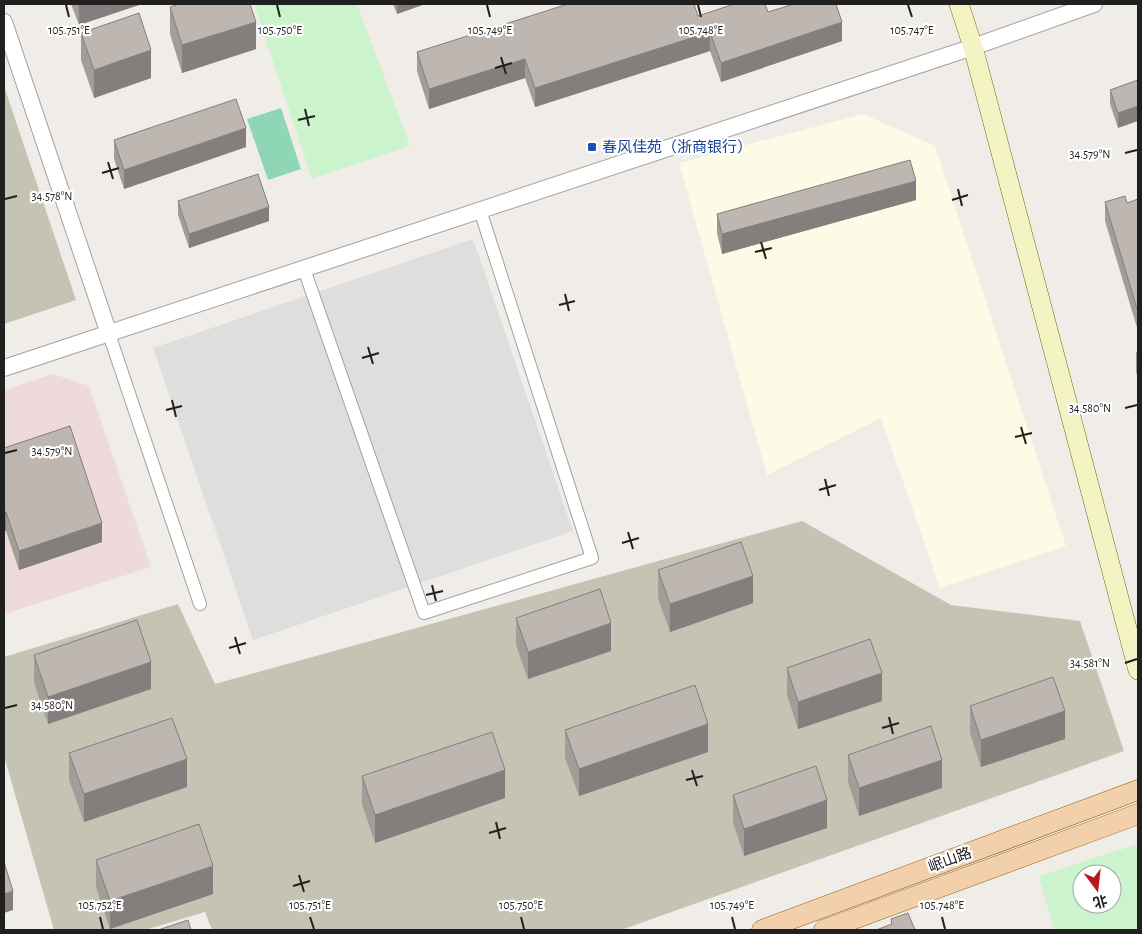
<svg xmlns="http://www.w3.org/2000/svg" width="1142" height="934" viewBox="0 0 1142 934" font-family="'Alegreya Sans','Noto Sans SC',sans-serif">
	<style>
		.residential { fill: #dedede }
		.commercial { fill: #eedada }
		.education { fill: #fcfbe5 }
		.construction { fill: #c4c3b4 }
		.park { fill: #cbf4cc; fill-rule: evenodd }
		.pitch { fill: #8fd6b7 }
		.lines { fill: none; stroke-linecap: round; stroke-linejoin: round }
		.minor-casing { stroke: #a1a1a1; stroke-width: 14 }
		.tertiary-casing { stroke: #a1a1a1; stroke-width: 18 }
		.secondary-casing { stroke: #686e11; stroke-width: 20 }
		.primary-casing { stroke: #8c5d11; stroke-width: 21 }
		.minor { stroke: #fff; stroke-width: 12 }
		.tertiary { stroke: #fff; stroke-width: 16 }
		.secondary { stroke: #f3f3c3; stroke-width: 19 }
		.primary { stroke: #f2d0ab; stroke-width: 20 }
		.wall { fill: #a39d98 }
		.shaded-wall { fill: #847f7c }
		.building { fill: #bdb6b1; stroke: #847f7c }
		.ticks { fill: none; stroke: #202020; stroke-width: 2 }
		.transit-dot { fill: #1a4fb4; stroke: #fff; stroke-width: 2 }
		.labels { text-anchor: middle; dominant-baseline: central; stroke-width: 4.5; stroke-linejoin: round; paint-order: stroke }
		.transit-label { font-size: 15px; fill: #164399; stroke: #fff; text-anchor: start }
		.street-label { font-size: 15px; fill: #202020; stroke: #fff }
		.ticks-label { font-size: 12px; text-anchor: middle; fill: #202020; stroke: #fff; stroke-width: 4.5; stroke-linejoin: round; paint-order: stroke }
	</style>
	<rect width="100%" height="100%" fill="#f0ede8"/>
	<polygon class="residential" points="473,239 573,531 253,640 153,348"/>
	<polygon class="commercial" points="53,374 89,386 151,567 4,614 4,390"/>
	<polygon class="education" points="863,114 935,146 1066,546 940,588 881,418 767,475 679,163"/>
	<g class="construction">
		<polygon points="4,86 76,300 4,324"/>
		<polygon points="802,521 951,605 1080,621 1124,751 621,930 212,930 205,912 145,930 54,930 4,756 4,657 178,604 215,684"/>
	</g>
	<g class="park">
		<polygon points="254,4 357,4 410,146 312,179"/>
		<path d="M1138,844V930H1054L1039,876ZM1082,874H1112V904H1082Z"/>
	</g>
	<polygon class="pitch" points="281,108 301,169 268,180 247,119"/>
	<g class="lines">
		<defs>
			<g id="minor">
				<polyline points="304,269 424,613 592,558 480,210"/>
				<polyline points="109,334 200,604"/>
			</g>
			<g id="tertiary">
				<polyline points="4,22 109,334"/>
				<polyline points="4,368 973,47 1094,4"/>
			</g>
			<polyline id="secondary" points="959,4 973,47 1138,670"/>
			<g id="primary">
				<polyline points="762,930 1138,790"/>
				<polyline points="824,930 1138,814"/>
			</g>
		</defs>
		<use href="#minor" class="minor-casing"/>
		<use href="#tertiary" class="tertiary-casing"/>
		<use href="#secondary" class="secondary-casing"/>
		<use href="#primary" class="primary-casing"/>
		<use href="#minor" class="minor"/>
		<use href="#tertiary" class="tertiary"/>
		<use href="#secondary" class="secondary"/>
		<use href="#primary" class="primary"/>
	</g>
	<g class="wall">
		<polygon points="71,4 142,4 79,25"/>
		<polygon points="393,4 425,4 397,14"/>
		<polygon points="170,7 256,49 182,73 170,34"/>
		<polygon points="768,12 842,41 721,82 710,51 535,107 525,78 429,109 417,71 417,52 698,16"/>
		<polygon points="81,33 151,78 94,98 81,60"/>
		<polygon points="1138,80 1118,128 1110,104 1110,90"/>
		<polygon points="114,140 246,147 124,189 114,159"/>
		<polygon points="1138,199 1138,331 1105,221 1105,202 1127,203"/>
		<polygon points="916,200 722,254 717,233 717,214"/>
		<polygon points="178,201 269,221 189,248 178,215"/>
		<polygon points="1136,352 1138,352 1138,379 1136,372"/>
		<polygon points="4,448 102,542 19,570 6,531 4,531"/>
		<polygon points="658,570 753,603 670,632 658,598"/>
		<polygon points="516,618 611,651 528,679 516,645"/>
		<polygon points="34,655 151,689 48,724 34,683"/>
		<polygon points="787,668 882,701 798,729 787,695"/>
		<polygon points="970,706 1065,739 981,767 970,733"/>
		<polygon points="565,730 708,752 579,796 565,758"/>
		<polygon points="69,753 187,787 84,822 69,780"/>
		<polygon points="848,755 942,788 859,816 848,782"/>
		<polygon points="362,776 505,798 375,843 362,804"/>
		<polygon points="733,795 827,828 744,856 733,822"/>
		<polygon points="96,860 213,894 110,929 96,887"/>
	</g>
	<g class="shaded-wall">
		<polygon points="86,4 142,4 79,25 79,6"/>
		<polygon points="397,4 425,4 397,14"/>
		<polygon points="256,22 256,49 182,73 182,45"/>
		<polygon points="842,22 842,41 721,82 721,63"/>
		<polygon points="710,32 710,51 535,107 535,88"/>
		<polygon points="151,50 151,78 94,98 94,70"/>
		<polygon points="525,59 525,78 429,109 429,89"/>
		<polygon points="1138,106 1138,121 1118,128 1118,113"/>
		<polygon points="246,128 246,147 124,189 124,170"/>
		<polygon points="916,181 916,200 722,254 722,234"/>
		<polygon points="269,207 269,221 189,248 189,234"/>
		<rect x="4" y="512" width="2" height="19"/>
		<polygon points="102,523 102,542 19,570 19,551"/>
		<polygon points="753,576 753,603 670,632 670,604"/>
		<polygon points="611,623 611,651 528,679 528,652"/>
		<polygon points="151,662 151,689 48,724 48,697"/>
		<polygon points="882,673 882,701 798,729 798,702"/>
		<polygon points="1065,711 1065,739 981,767 981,740"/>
		<polygon points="708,724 708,752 579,796 579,769"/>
		<polygon points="187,759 187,787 84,822 84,794"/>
		<polygon points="942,760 942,788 859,816 859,788"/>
		<polygon points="505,770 505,798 375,843 375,815"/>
		<polygon points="827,800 827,828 744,856 744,829"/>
		<polygon points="213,866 213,894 110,929 110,901"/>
		<polygon points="13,891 13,910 4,913 4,894"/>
	</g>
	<g class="building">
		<polygon points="78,4 86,4 79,6"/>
		<polygon points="179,4 250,4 256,22 182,45 170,7"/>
		<polygon points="568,4 694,4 698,16 734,4 765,4 768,12 794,4 836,4 842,22 721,63 710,32 535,88 525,59 429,89 417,52"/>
		<polygon points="139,13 151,50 94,70 81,33"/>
		<polygon points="1138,80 1138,106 1118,113 1110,90"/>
		<polygon points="236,99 246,128 124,170 114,140"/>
		<polygon points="910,160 916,181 722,234 717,214"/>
		<polygon points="258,174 269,207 189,234 178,201"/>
		<polygon points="1125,196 1127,203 1138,199 1138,312 1105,202"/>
		<polygon points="70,426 102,523 19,551 6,512 4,512 4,448"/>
		<polygon points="741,542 753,576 670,604 658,570"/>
		<polygon points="600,589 611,623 528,652 516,618"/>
		<polygon points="137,620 151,662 48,697 34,655"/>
		<polygon points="870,639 882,673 798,702 787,668"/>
		<polygon points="1053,677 1065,711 981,740 970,706"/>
		<polygon points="695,685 708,724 579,769 565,730"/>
		<polygon points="172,718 187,759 84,794 69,753"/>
		<polygon points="931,726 942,760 859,788 848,755"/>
		<polygon points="492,732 505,770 375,815 362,776"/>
		<polygon points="816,766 827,800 744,829 733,795"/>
		<polygon points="199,824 213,866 110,901 96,860"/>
		<polygon points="4,862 13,891 4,894"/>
		<polygon points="908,913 915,930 876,930 892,924 891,919"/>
		<polygon points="188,920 191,930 158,930"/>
	</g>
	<path class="ticks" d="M66,5L69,17M277,5L280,17M487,5L490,17M698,5L701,17M908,5L912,17M501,57L506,74M495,68L512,63M305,109L309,126M298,120L315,116M1125,153L1137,150M108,162L113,179M102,173L119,168M958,189L962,206M5,199L17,196M952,200L968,195M761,242L766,259M755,252L772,248M565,294L569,311M559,305L575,301M368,347L373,364M362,358L379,353M172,400L176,417M1125,408L1137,405M166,410L182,406M1021,427L1026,444M1015,437L1032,433M5,453L17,450M825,479L829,496M819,490L836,485M628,532L633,549M622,543L639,538M432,585L436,601M426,595L443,591M235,637L240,654M229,648L246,643M1125,663L1137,659M5,708L17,705M889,717L893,734M882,728L899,723M692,770L697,786M686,780L703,776M496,822L500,839M489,833L506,828M299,875L304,892M293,886L310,881M100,917L103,929M310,917L314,929M521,917L524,929M732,917L735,929M942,917L945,929"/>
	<rect class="transit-dot" x="587" y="142" width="10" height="10" rx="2.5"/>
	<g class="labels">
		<g class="transit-label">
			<text x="602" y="147">春风佳苑（浙商银行）</text>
		</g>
		<g class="street-label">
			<text transform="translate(950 860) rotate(-20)">岷山路</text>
		</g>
	</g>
	<g class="ticks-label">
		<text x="69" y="34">105.751°E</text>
		<text x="280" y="34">105.750°E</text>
		<text x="490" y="34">105.749°E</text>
		<text x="701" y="34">105.748°E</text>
		<text x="912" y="34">105.747°E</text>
		<text x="1090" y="158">34.579°N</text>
		<text x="52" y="200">34.578°N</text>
		<text x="1090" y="412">34.580°N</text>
		<text x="52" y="455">34.579°N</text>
		<text x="1090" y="667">34.581°N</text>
		<text x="52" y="709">34.580°N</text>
		<text x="100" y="909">105.752°E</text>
		<text x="310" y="909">105.751°E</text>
		<text x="521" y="909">105.750°E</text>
		<text x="732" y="909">105.749°E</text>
		<text x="942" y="909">105.748°E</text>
	</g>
	<rect width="1142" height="934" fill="none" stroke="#202020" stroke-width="10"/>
	<g transform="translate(1097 889) rotate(165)"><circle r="24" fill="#ffffff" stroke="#a6a6a6"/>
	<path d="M0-4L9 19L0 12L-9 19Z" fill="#bb161e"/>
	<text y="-8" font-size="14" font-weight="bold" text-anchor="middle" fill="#202020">北</text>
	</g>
</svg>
